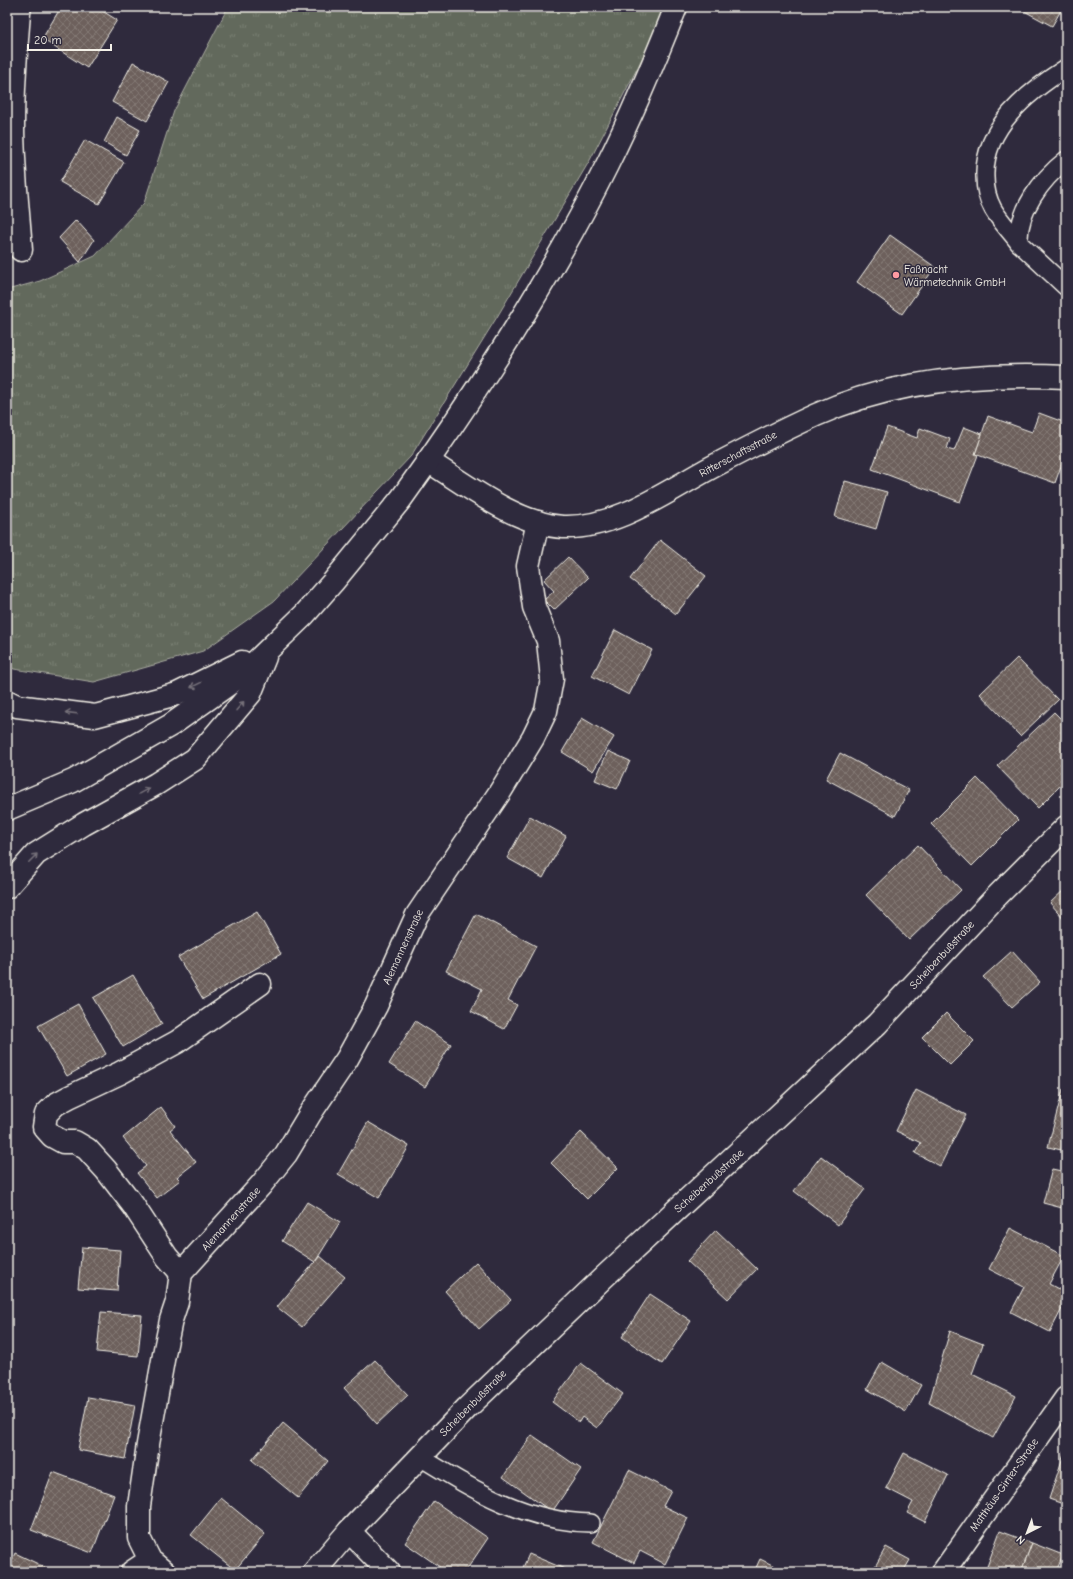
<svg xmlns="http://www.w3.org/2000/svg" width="1073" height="1579" viewBox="0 0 1073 1579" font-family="'Comic Neue',sans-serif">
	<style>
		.grass { fill: url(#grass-tufts); stroke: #abada2 }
		.building { fill: url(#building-cross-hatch); stroke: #f4f1e8 }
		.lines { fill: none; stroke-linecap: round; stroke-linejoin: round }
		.service-casing { stroke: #f4f1e8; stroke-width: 20 }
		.minor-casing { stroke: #f4f1e8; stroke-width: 25 }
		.secondary-casing { stroke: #f4f1e8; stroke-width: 25 }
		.primary-casing { stroke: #f4f1e8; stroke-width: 25 }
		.service { stroke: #2f2a3d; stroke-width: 17 }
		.minor { stroke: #2f2a3d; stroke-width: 22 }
		.secondary { stroke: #2f2a3d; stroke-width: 22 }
		.primary { stroke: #2f2a3d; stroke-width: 22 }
		.oneway { stroke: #747079 }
		.poi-dot { fill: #ff9aa2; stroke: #2f2a3d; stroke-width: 1.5 }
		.labels { text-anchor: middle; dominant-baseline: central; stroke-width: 3; stroke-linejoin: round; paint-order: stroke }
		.poi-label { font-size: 11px; fill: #f4f1e8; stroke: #2f2a3d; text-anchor: start }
		.street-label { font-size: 11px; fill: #f4f1e8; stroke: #2f2a3d }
	</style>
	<defs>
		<pattern id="grass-tufts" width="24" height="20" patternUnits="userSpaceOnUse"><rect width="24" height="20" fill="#62695b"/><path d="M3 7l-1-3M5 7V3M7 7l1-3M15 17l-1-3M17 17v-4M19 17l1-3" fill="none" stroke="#797f73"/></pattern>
		<pattern id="building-cross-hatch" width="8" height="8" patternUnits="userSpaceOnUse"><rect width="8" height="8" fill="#6d615c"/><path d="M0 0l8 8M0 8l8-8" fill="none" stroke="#827873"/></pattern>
	</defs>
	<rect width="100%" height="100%" fill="#2f2a3d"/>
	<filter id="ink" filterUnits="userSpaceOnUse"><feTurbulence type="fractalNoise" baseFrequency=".025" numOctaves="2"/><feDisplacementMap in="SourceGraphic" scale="8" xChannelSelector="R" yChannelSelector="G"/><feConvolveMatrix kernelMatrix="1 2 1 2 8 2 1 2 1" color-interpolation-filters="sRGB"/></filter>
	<g filter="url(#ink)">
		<polygon class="grass" points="228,7 664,7 659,26 590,160 497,317 411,456 274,601 203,651 94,682 14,669 7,665 7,290 40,281 95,256 144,203 174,111"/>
		<g class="building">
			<polygon points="61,7 96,7 117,20 87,68 42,39"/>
			<polygon points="1017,7 1063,7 1052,26"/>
			<polygon points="133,62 169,82 147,121 112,102"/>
			<polygon points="117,117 140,130 126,155 104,142"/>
			<polygon points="85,140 124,162 99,204 60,182"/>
			<polygon points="76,220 94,240 80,262 59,238"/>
			<polygon points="890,235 935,267 902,314 857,282"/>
			<polygon points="1039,413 1066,423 1066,452 1055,483 975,454 988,416 1032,432"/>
			<polygon points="887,427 917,438 920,428 950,439 947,449 954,451 964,427 982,434 975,454 978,455 960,502 872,469"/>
			<polygon points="845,481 887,492 876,529 835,517"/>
			<polygon points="660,540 706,576 676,614 630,579"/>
			<polygon points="568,557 588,578 554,610 544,600 554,591 544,580"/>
			<polygon points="615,630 652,650 629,695 592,676"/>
			<polygon points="1017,658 1058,700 1020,736 980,694"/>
			<polygon points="1054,712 1066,724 1066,780 1038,808 997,766"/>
			<polygon points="582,718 614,737 593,771 562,752"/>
			<polygon points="608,751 630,761 617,789 595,780"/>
			<polygon points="840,753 909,790 895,816 826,779"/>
			<polygon points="977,778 1018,820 972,866 931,824"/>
			<polygon points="530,816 566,836 543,878 507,858"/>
			<polygon points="918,845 961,890 909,940 866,895"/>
			<polygon points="1066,888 1066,921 1050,903"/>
			<polygon points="257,912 281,954 203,999 178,957"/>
			<polygon points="476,914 536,946 508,1000 517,1005 504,1029 471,1011 482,989 446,971"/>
			<polygon points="1012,951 1040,982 1012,1007 983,977"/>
			<polygon points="133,975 162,1024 123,1047 93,998"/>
			<polygon points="78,1004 106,1054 67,1076 38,1026"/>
			<polygon points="946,1013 974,1041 950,1065 922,1037"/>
			<polygon points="415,1021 451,1044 425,1087 389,1064"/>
			<polygon points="1063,1089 1066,1090 1066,1151 1048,1147"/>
			<polygon points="916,1090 966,1115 940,1166 915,1153 921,1143 896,1131"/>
			<polygon points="161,1107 175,1126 170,1130 196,1162 177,1177 180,1180 157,1198 137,1173 146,1166 123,1138"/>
			<polygon points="368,1122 409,1146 379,1198 338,1174"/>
			<polygon points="581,1132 618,1168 587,1199 551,1163"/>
			<polygon points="821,1156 865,1189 838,1225 794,1191"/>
			<polygon points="1052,1169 1066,1172 1066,1209 1043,1203"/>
			<polygon points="307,1202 340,1222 315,1262 282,1241"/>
			<polygon points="1010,1228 1064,1256 1049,1284 1066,1293 1066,1301 1050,1332 1011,1312 1024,1287 989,1269"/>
			<polygon points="716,1230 757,1269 728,1299 687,1261"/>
			<polygon points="82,1247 120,1250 117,1291 78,1288"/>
			<polygon points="320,1256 345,1277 302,1327 277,1307"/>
			<polygon points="476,1262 511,1300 479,1329 445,1291"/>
			<polygon points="650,1294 691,1321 662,1364 622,1337"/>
			<polygon points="101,1312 142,1315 138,1356 97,1352"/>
			<polygon points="950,1331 983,1344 972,1374 1016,1396 993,1438 929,1403"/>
			<polygon points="375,1360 408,1395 377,1424 344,1388"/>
			<polygon points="882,1362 921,1385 906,1412 867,1389"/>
			<polygon points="581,1363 623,1394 597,1428 582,1417 579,1422 552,1402"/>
			<polygon points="88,1397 135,1405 125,1459 78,1450"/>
			<polygon points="283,1423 328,1461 298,1498 252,1460"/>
			<polygon points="532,1435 581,1469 552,1512 503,1477"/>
			<polygon points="1066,1448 1066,1505 1049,1499"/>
			<polygon points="904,1453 948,1475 925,1522 907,1513 913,1502 886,1488"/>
			<polygon points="629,1470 671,1491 663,1506 688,1518 665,1564 640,1551 634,1563 593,1542"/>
			<polygon points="53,1472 114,1495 92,1553 31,1530"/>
			<polygon points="221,1498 265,1534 235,1570 191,1535"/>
			<polygon points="434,1501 488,1538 465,1572 447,1572 405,1543"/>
			<polygon points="1000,1531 1032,1543 1021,1572 985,1572"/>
			<polygon points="1032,1543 1063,1555 1056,1572 1021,1572"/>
			<polygon points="886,1547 910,1560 903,1572 872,1572"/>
			<polygon points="15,1553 55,1572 7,1572"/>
			<polygon points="529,1554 572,1572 521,1572"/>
			<polygon points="760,1559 787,1572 754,1572"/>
		</g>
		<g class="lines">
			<defs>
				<g id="service">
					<path d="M1066,160C1042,179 1017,211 1019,243L1066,287"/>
					<path d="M1019,243C1011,232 1000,221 993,209C988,200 985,188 985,177C983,128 1028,92 1066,68"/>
					<path d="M420,1457C474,1490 525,1522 591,1523"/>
				</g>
				<g id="minor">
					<path d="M20,7L19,13C16,50 13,88 13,125C13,167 18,209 21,250"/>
					<path d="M428,461C466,485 518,525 563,527C616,529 667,491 712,467C746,449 781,431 816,415C893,380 983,373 1066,377"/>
					<polyline points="181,1273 167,1257 133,1205 106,1170 87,1149 75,1142 63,1142 52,1136 44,1127 46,1114 56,1104 69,1097 120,1073 177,1042 260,984"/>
					<polyline points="349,1531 389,1572"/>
					<polyline points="132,1572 150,1560"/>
					<polyline points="164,1572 150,1560 139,1538 139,1506 148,1444 165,1349 171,1320 177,1302 181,1273 261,1185 286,1154 310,1114 347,1059 376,1006 417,915 500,792 533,738 546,711 552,679 548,641 534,607 528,566 538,522"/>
					<polyline points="314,1572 349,1531 467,1408 603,1278 877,1024 993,900 1066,827"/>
					<polyline points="943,1572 1066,1398"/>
				</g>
				<path id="secondary" d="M428,461C494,366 556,268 607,165C633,113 655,60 676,7"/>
				<g id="primary">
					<polyline points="7,701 17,706 95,716 177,694 242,662"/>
					<polyline points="7,809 73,781 171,725 243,674 304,615 333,582 401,499 428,461"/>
					<polyline points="7,887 36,854 84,824 156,784 195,759 250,694 265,657"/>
				</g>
			</defs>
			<use href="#service" class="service-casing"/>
			<use href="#minor" class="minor-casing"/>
			<use href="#secondary" class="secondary-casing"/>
			<use href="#primary" class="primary-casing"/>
			<use href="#service" class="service"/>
			<use href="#minor" class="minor"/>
			<use href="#secondary" class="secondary"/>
			<use href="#primary" class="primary"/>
		</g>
		<defs><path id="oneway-shaft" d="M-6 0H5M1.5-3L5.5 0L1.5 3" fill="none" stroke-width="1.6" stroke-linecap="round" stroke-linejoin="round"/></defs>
		<g class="oneway">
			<use href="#oneway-shaft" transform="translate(196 685) rotate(154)"/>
			<use href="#oneway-shaft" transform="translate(240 706) rotate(-49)"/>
			<use href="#oneway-shaft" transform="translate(71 713) rotate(-173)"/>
			<use href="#oneway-shaft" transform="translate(144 791) rotate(-29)"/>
			<use href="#oneway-shaft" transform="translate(33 858) rotate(-45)"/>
		</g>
	</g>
	<circle class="poi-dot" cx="896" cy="275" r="4"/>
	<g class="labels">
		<g class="poi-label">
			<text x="904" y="269">Faßnacht<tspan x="904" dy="13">Wärmetechnik GmbH</tspan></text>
		</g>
		<g class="street-label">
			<text transform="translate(738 454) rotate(-28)">Ritterschaftsstraße</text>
			<text transform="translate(403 947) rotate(-65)">Alemannenstraße</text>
			<text transform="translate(942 955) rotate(-47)">Scheibenbußstraße</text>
			<text transform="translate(709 1181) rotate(-42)">Scheibenbußstraße</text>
			<text transform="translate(231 1219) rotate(-48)">Alemannenstraße</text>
			<text transform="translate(473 1403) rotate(-45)">Scheibenbußstraße</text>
			<text transform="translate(1004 1485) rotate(-55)">Matthäus-Ginter-Straße</text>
		</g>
	</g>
	<rect width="1073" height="1579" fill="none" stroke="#2f2a3d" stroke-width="24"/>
	<rect x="12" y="12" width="1049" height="1555" fill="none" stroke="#f4f1e8" stroke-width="1.5" filter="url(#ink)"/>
	<g transform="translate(1027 1533) rotate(222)" stroke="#2f2a3d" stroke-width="3" paint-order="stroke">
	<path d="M0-3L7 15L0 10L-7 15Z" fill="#f4f1e8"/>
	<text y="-6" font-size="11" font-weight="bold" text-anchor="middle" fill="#f4f1e8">N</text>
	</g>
	<path d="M28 44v6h83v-6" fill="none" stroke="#f4f1e8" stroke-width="2"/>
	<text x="34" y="44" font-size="12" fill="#f4f1e8" stroke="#2f2a3d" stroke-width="3" paint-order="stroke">20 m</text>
</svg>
